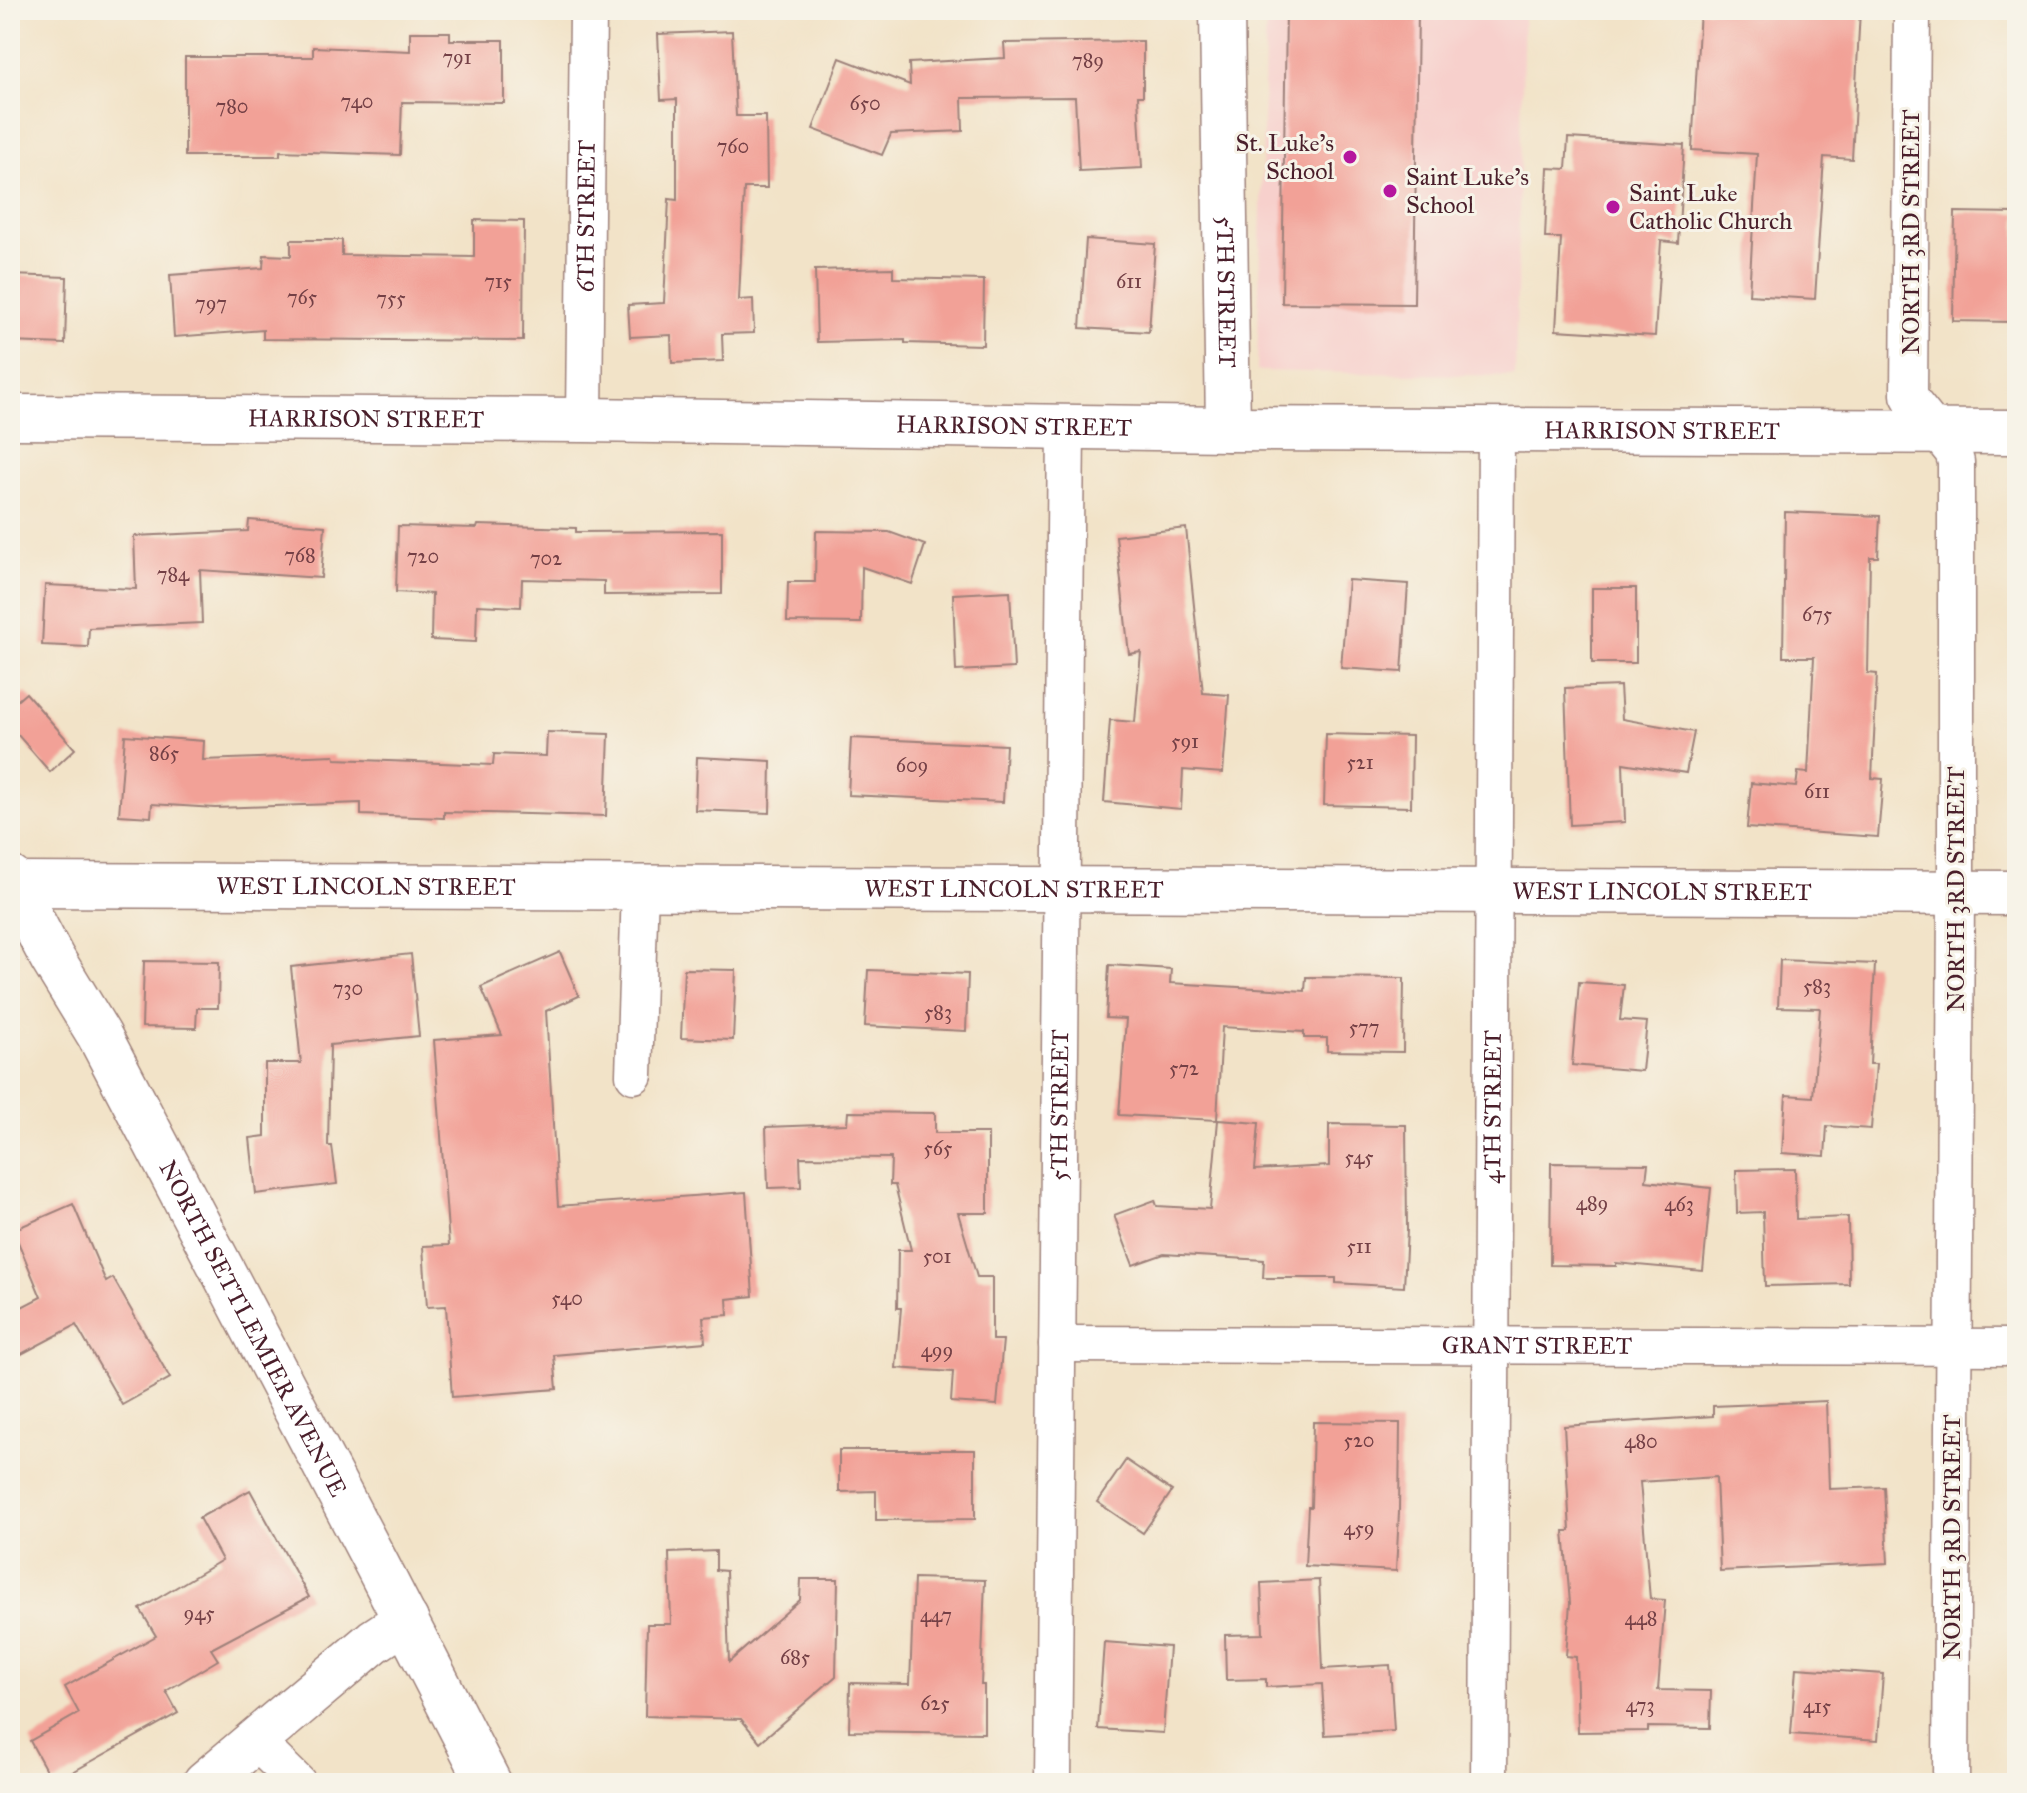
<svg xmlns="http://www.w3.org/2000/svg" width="2027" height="1793" viewBox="0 0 2027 1793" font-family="'IM FELL Great Primer',serif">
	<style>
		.built { fill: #f7d0cc }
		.building { fill: #f2a197 }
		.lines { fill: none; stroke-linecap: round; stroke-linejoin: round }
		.street-casing { stroke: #9e817a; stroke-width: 39 }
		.secondary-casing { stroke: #9e817a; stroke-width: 47 }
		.street { stroke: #fff; stroke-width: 36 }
		.secondary { stroke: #fff; stroke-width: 44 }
		.poi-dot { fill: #b5179e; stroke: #f7f3e8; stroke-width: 3 }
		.labels { text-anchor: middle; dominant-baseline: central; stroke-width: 6; stroke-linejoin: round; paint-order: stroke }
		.number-label { font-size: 20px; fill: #744046 }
		.poi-label { font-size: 24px; fill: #4a1f2b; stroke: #f7f3e8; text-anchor: start }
		.street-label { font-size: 24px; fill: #4a1f2b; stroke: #f7f3e8 }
	</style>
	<rect width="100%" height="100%" fill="#f7f3e8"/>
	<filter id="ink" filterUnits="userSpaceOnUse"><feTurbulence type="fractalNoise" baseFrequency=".0125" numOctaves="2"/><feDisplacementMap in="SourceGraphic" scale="16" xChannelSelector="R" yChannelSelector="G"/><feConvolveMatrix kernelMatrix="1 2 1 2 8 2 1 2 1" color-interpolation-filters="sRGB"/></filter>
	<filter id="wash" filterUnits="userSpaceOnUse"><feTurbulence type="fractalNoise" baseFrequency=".006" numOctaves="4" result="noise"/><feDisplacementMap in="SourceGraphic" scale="32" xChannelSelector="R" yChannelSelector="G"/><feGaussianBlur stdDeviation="1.8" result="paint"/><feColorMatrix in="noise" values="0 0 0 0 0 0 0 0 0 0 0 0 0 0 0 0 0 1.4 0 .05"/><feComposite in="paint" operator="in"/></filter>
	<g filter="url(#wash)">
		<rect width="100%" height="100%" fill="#f2e3c8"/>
		<polygon class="built" points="1266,10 1524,10 1515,376 1257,371"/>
		<g id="blocks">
			<g class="building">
				<polygon points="1286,10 1418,10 1414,304 1282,303"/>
				<polygon points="1700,10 1860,10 1852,159 1824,157 1815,299 1749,295 1757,154 1692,150"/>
				<polygon points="732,31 736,116 766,116 767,188 744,188 739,300 753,299 754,333 722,334 723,361 672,363 671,335 630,337 628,305 664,303 669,199 677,200 677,99 661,100 658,34"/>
				<polygon points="410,32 450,32 450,40 504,40 504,103 402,102 400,155 280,151 280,156 185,156 185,57 313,57 313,47 410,51"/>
				<polygon points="1143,41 1143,96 1138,96 1142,168 1079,171 1075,97 962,98 963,131 891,134 882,155 813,129 840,58 910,85 909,63 1005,58 1004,43"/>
				<polygon points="1568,138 1684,145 1678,243 1661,241 1655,336 1556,330 1561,238 1545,238 1548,168 1566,169"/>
				<polygon points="1955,212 2017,213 2014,322 1953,321"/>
				<polygon points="474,220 524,221 523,341 263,339 263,330 174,337 170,275 263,268 264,255 291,256 291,240 342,240 342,255 474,257"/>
				<polygon points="1086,239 1155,244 1149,332 1080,328"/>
				<polygon points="893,268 893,278 984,280 983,345 905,343 905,340 817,342 815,270"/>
				<polygon points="10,275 67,277 65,344 10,342"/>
				<polygon points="1785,512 1880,516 1878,557 1870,557 1868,673 1877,674 1872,778 1883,779 1878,837 1747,828 1751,783 1796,787 1798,772 1808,773 1814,657 1783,657"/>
				<polygon points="249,520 325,526 321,578 200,570 202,623 89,628 88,647 42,645 45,585 136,589 134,536 248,531"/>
				<polygon points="478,525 576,528 576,532 722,531 722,594 604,595 604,581 522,579 521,607 477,605 476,642 431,640 432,594 396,592 398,526 477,528"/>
				<polygon points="1186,528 1203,693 1229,695 1223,773 1183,770 1181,809 1104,802 1110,720 1135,722 1141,652 1129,654 1116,536"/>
				<polygon points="816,531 889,532 925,545 912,584 862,567 861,623 787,622 788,582 815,582"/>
				<polygon points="1348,580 1408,584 1402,672 1341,668"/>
				<rect x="1592" y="588" width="44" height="75"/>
				<polygon points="1010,591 1014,668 956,671 953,594"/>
				<polygon points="1620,686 1622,719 1694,732 1686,773 1623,763 1625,822 1570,825 1565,688"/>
				<polygon points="26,693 75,749 50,772 10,726 10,707"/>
				<polygon points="547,732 609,734 606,816 444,812 444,818 361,815 361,803 215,808 152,804 151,817 119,815 125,735 204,741 203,760 334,755 335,759 493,765 494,754 546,756"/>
				<polygon points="1326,734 1412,736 1411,807 1324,805"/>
				<polygon points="851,738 1006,745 1003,802 848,795"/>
				<polygon points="697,757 771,761 770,813 695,810"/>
				<polygon points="560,952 579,996 546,1011 558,1206 746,1192 753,1296 727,1299 728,1315 703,1317 705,1342 554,1355 557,1389 452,1397 446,1306 427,1307 423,1246 449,1245 434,1040 502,1035 481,987"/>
				<polygon points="411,954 419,1036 330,1045 328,1146 332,1146 337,1184 256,1194 250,1138 265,1136 265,1063 301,1063 291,967"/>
				<polygon points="1780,960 1875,964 1870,1064 1876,1064 1871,1129 1827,1126 1825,1156 1782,1153 1786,1095 1813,1097 1820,1008 1778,1007"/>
				<polygon points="144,961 219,962 218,1008 197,1008 196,1028 142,1027"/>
				<polygon points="1109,965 1171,969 1170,983 1305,991 1306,977 1404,978 1403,1052 1327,1051 1327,1038 1304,1038 1304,1032 1222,1027 1217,1120 1119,1115 1126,1019 1106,1018"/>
				<polygon points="684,969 736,970 733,1040 681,1038"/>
				<polygon points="868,970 968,974 966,1031 865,1026"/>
				<polygon points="1579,982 1624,985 1620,1020 1647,1022 1642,1071 1572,1065"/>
				<polygon points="848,1112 935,1113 935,1133 988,1133 988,1213 958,1213 977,1277 992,1277 992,1340 1003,1340 997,1405 951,1402 953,1372 896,1368 901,1308 897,1308 898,1250 911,1250 895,1185 890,1185 891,1158 800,1157 801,1187 768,1188 766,1127 847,1124"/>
				<polygon points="1218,1120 1259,1123 1255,1170 1329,1166 1329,1124 1406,1125 1407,1230 1404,1287 1336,1283 1336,1278 1263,1278 1264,1260 1164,1254 1133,1265 1114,1215 1155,1200 1157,1206 1210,1209"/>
				<polygon points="1551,1163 1648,1164 1646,1181 1711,1188 1703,1271 1616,1263 1616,1266 1550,1265"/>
				<polygon points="1795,1169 1796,1219 1848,1217 1849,1284 1765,1286 1763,1212 1737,1213 1736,1170"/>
				<polygon points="73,1204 106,1282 113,1278 170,1378 122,1405 76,1325 10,1360 10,1313 41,1297 13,1230"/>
				<polygon points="1826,1401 1829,1489 1884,1487 1888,1563 1720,1571 1716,1477 1640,1482 1650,1599 1665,1600 1658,1690 1711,1691 1710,1728 1648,1727 1648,1731 1578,1732 1576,1657 1566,1656 1570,1603 1564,1531 1570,1531 1564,1426 1713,1416 1713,1406"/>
				<polygon points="1313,1422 1400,1423 1399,1512 1396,1571 1305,1566 1308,1507 1311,1507"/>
				<polygon points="839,1450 975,1450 975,1519 876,1520 876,1491 839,1492"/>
				<polygon points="1126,1460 1172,1491 1143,1533 1097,1502"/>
				<polygon points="250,1490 309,1597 211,1649 218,1660 166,1691 178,1713 53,1783 30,1741 79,1713 65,1687 156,1636 140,1609 222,1560 199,1518"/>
				<polygon points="716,1551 716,1570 726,1571 729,1662 800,1600 801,1579 838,1579 836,1676 760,1742 741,1719 645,1716 647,1624 671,1624 669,1553"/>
				<polygon points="914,1578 985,1580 981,1685 984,1685 984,1733 849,1731 850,1683 910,1684"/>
				<polygon points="1319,1580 1323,1669 1390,1665 1394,1731 1325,1735 1322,1684 1266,1687 1266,1679 1226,1680 1225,1635 1263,1634 1261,1583"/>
				<polygon points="1104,1642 1169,1647 1163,1733 1098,1729"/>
				<polygon points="1796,1668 1883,1674 1878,1740 1791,1734"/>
			</g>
		</g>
	</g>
	<g filter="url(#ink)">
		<use href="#blocks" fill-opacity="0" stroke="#9e817a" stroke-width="2"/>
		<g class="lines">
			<defs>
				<g id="street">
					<polyline points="1912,10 1909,395 1914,404 1953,452 1956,462 1956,893 1951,1783"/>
					<path id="s1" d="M584,420L588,10"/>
					<polyline points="634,1075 640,888"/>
					<path id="s2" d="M1057,1344L2017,1347"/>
					<polyline points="255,1741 298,1783"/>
					<path id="s3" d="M1053,1783L1066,427"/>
					<path id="s4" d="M1489,1783L1496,429"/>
				</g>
				<g id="secondary">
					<path id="s5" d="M1222,10L1228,429"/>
					<path id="s6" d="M10,417L584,420L1228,429L2017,432"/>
					<path id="s7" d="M10,878L52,958L99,1035L377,1565L489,1783"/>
					<path id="s8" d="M14,885L2017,893"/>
					<polyline points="205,1783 374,1641 406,1620"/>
				</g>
			</defs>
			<use href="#street" class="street-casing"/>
			<use href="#secondary" class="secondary-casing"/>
			<use href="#street" class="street"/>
			<use href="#secondary" class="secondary"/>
		</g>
	</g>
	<g class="poi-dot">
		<circle cx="1350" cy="157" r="8"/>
		<circle cx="1390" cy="191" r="8"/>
		<circle cx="1613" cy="207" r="8"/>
	</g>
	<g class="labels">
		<g class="number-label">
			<text x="457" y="57">791</text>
			<text x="1088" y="60">789</text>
			<text x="357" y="101">740</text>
			<text x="865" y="103">650</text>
			<text x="232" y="106">780</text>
			<text x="733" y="146">760</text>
			<text x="498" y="281">715</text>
			<text x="1129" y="281">611</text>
			<text x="302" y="297">765</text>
			<text x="391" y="298">755</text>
			<text x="211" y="303">797</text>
			<text x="300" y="555">768</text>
			<text x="423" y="556">720</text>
			<text x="546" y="558">702</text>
			<text x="173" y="574">784</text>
			<text x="1817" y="614">675</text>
			<text x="1185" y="741">591</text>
			<text x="164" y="753">865</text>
			<text x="1360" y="762">521</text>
			<text x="912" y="765">609</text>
			<text x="1817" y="791">611</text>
			<text x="1817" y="986">583</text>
			<text x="348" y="988">730</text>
			<text x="938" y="1012">583</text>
			<text x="1364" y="1027">577</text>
			<text x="1184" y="1068">572</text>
			<text x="938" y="1148">565</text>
			<text x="1359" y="1157">545</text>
			<text x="1592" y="1203">489</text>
			<text x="1679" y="1204">463</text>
			<text x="1359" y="1246">511</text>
			<text x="937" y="1256">501</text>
			<text x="567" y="1298">540</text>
			<text x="937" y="1350">499</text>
			<text x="1359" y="1440">520</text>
			<text x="1641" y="1441">480</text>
			<text x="1359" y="1528">459</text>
			<text x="199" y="1613">945</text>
			<text x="936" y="1615">447</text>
			<text x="1641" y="1618">448</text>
			<text x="795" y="1657">685</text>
			<text x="935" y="1703">625</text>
			<text x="1640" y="1705">473</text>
			<text x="1817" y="1706">415</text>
		</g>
		<g class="poi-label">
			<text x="1334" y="143" text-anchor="end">St. Luke's<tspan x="1334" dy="28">School</tspan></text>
			<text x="1406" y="177">Saint Luke's<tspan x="1406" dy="28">School</tspan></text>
			<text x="1629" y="193">Saint Luke<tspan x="1629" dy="28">Catholic Church</tspan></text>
		</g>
		<g class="street-label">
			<text stroke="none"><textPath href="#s1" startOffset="204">6TH STREET</textPath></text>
			<text transform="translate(1911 232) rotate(-90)">NORTH 3RD STREET</text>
			<text stroke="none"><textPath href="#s5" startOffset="282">5TH STREET</textPath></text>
			<text stroke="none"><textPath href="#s6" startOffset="356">HARRISON STREET</textPath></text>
			<text stroke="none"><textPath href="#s6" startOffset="1004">HARRISON STREET</textPath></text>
			<text stroke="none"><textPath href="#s6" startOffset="1652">HARRISON STREET</textPath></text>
			<text stroke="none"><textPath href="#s8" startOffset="352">WEST LINCOLN STREET</textPath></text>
			<text stroke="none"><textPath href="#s8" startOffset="1000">WEST LINCOLN STREET</textPath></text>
			<text transform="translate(1956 889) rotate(-90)">NORTH 3RD STREET</text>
			<text stroke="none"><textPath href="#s8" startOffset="1648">WEST LINCOLN STREET</textPath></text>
			<text stroke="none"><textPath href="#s3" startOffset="678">5TH STREET</textPath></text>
			<text stroke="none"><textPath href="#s4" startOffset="676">4TH STREET</textPath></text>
			<text stroke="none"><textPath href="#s7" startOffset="512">NORTH SETTLEMIER AVENUE</textPath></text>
			<text stroke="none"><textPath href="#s2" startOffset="480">GRANT STREET</textPath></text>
			<text transform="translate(1952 1537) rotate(-90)">NORTH 3RD STREET</text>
		</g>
	</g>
	<rect width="2027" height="1793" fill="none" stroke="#f7f3e8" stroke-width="40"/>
</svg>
